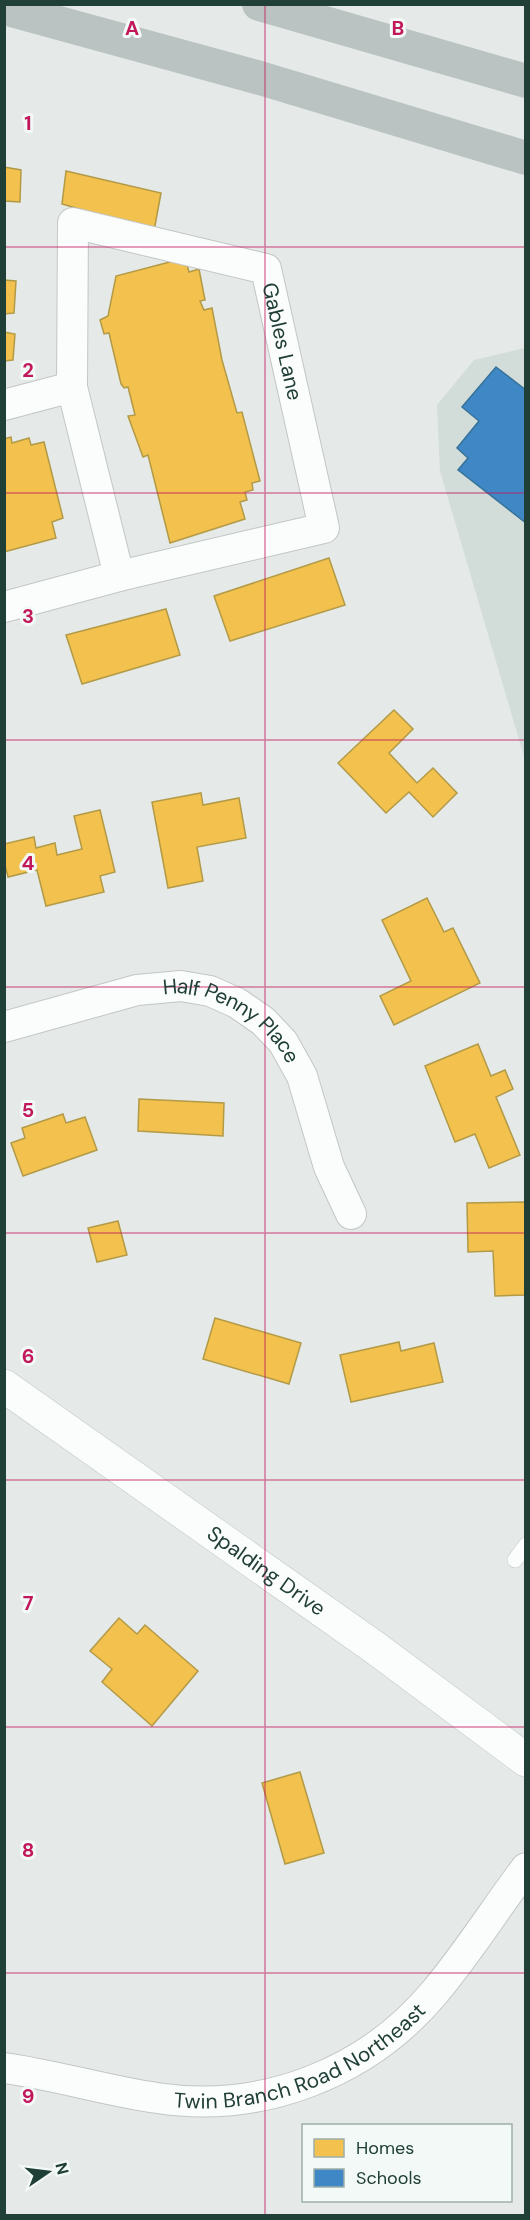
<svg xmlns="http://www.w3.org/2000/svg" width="530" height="2220" viewBox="0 0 530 2220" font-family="'DM Sans',sans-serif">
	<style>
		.built { fill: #d2dcd8 }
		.homes { fill: #f2c14e; stroke: #b39a47; stroke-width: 1.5 }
		.schools { fill: #3f88c5; stroke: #36729a; stroke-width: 1.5 }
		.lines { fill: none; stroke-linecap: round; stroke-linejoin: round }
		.lane-casing { stroke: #c2c7c5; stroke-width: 16 }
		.street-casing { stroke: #c2c7c5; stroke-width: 32 }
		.secondary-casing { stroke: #c0c8c5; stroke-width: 34 }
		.highway-casing { stroke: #bcc6c4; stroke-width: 34 }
		.lane { stroke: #fbfcfc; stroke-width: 15 }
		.street { stroke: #fbfcfc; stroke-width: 30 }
		.secondary { stroke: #fbfcfc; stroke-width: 33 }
		.highway { stroke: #bac3c1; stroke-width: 33 }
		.grid { fill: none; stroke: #c2185b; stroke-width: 1.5; stroke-opacity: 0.55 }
		.labels { text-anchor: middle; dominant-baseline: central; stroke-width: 6; stroke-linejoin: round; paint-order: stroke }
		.street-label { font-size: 21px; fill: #203f37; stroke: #f2f9f6 }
		.grid-label { font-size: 20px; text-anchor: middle; font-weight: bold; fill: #c2185b; stroke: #f2f9f6; stroke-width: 6; stroke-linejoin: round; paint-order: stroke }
	</style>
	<rect width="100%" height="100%" fill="#e5eae8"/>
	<polygon class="built" points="525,348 525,760 440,471 437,405 474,360"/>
	<g class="homes">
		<polygon points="4,167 21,170 20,202 4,201"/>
		<polygon points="66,171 161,193 154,231 62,204"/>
		<polygon points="185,258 189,272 199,269 205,300 200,301 204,310 212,308 222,360 237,413 242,412 260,481 252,483 253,490 245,492 247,500 240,502 245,519 170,543 148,455 143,457 128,416 135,415 128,387 124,388 121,384 109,333 104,334 100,320 108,316 116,276"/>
		<polygon points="4,280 16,281 14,313 4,314"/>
		<polygon points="4,332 15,334 13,360 4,361"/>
		<polygon points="11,437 12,443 29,438 31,445 44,442 63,518 52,522 56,538 4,552 4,439"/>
		<polygon points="329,558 345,605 230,641 214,596"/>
		<polygon points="166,609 180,655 82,684 66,635"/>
		<polygon points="394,710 413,729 389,753 417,783 433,768 457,793 433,817 409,792 386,813 338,763"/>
		<polygon points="201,793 203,805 239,798 246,838 197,847 203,881 168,888 152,802"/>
		<polygon points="100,810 115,872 100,876 104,892 46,906 37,870 8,877 4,861 4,844 34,837 36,848 55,843 57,855 82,849 74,816"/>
		<polygon points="427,898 444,932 453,928 480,983 394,1025 380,996 411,981 382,920"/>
		<polygon points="478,1044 491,1076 505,1070 513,1089 496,1097 520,1155 489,1168 475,1134 455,1142 425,1066"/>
		<polygon points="139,1099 224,1103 223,1136 138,1131"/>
		<polygon points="63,1114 66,1123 85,1117 97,1150 23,1176 11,1143 25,1138 22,1128"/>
		<polygon points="526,1202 526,1295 495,1296 493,1251 468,1252 467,1203"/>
		<polygon points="118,1221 127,1255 97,1262 88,1228"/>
		<polygon points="215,1318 301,1343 289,1384 203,1359"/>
		<polygon points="399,1342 401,1351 434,1343 443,1382 351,1402 340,1355"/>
		<polygon points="119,1618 137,1634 145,1625 198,1671 152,1726 102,1682 112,1669 90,1651"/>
		<polygon points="300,1772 324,1853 285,1864 262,1783"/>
	</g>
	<polygon class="schools" points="496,367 526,390 526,523 458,470 468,458 457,448 479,421 462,407"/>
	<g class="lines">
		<defs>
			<polyline id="lane" points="515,1560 526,1545"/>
			<g id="street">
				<polyline points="72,387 119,576"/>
				<path id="s1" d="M4,405L72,387L73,223L266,269L324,528L119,576L4,607"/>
				<path id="s2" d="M4,1027L137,990L181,986L210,991L237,1003L263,1021L283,1042L302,1076L329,1167L351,1214"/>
				<path id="s3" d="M4,2068C56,2075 106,2091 157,2098C261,2114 366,2074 434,1993C467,1954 495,1909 526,1868"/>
			</g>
			<g id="secondary">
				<path id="s4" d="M4,1386L374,1647L526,1760"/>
			</g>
			<g id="highway">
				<polyline points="259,4 526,81"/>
				<polyline points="4,8 260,78 526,158"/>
			</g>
		</defs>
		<use href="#lane" class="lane-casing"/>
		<use href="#street" class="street-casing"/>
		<use href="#secondary" class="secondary-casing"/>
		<use href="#highway" class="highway-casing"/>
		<use href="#lane" class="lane"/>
		<use href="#street" class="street"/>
		<use href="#secondary" class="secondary"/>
		<use href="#highway" class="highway"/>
	</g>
	<path class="grid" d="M265,4V2216M4,247H526M4,493H526M4,740H526M4,987H526M4,1233H526M4,1480H526M4,1727H526M4,1973H526"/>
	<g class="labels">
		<g class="street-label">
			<text stroke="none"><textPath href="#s1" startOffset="507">Gables Lane</textPath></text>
			<text stroke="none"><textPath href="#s2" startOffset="244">Half Penny Place</textPath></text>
			<text stroke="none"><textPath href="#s4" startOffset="321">Spalding Drive</textPath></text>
			<text stroke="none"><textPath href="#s3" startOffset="310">Twin Branch Road Northeast</textPath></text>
		</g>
	</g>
	<g class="grid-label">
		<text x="132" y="35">A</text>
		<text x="398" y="35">B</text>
		<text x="28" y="130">1</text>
		<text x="28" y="377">2</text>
		<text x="28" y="623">3</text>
		<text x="28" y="870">4</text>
		<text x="28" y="1117">5</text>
		<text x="28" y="1363">6</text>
		<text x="28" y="1610">7</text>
		<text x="28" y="1857">8</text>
		<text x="28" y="2103">9</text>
	</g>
	<rect width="530" height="2220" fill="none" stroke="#203f37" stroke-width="12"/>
	<rect x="302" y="2124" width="210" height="78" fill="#f2f9f6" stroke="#9eafaa" stroke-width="1.5"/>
	<rect x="314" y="2139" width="30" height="18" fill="#f2c14e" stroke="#9eafaa" stroke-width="1.5"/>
	<text x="356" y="2154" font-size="18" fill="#203f37">Homes</text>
	<rect x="314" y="2169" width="30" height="18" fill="#3f88c5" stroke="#9eafaa" stroke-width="1.5"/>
	<text x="356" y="2184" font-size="18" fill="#203f37">Schools</text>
	<g transform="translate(48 2172) rotate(76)" stroke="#f2f9f6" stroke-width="4.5" paint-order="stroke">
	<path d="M0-4.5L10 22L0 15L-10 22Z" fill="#203f37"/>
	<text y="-9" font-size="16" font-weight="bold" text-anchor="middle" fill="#203f37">N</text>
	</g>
</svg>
